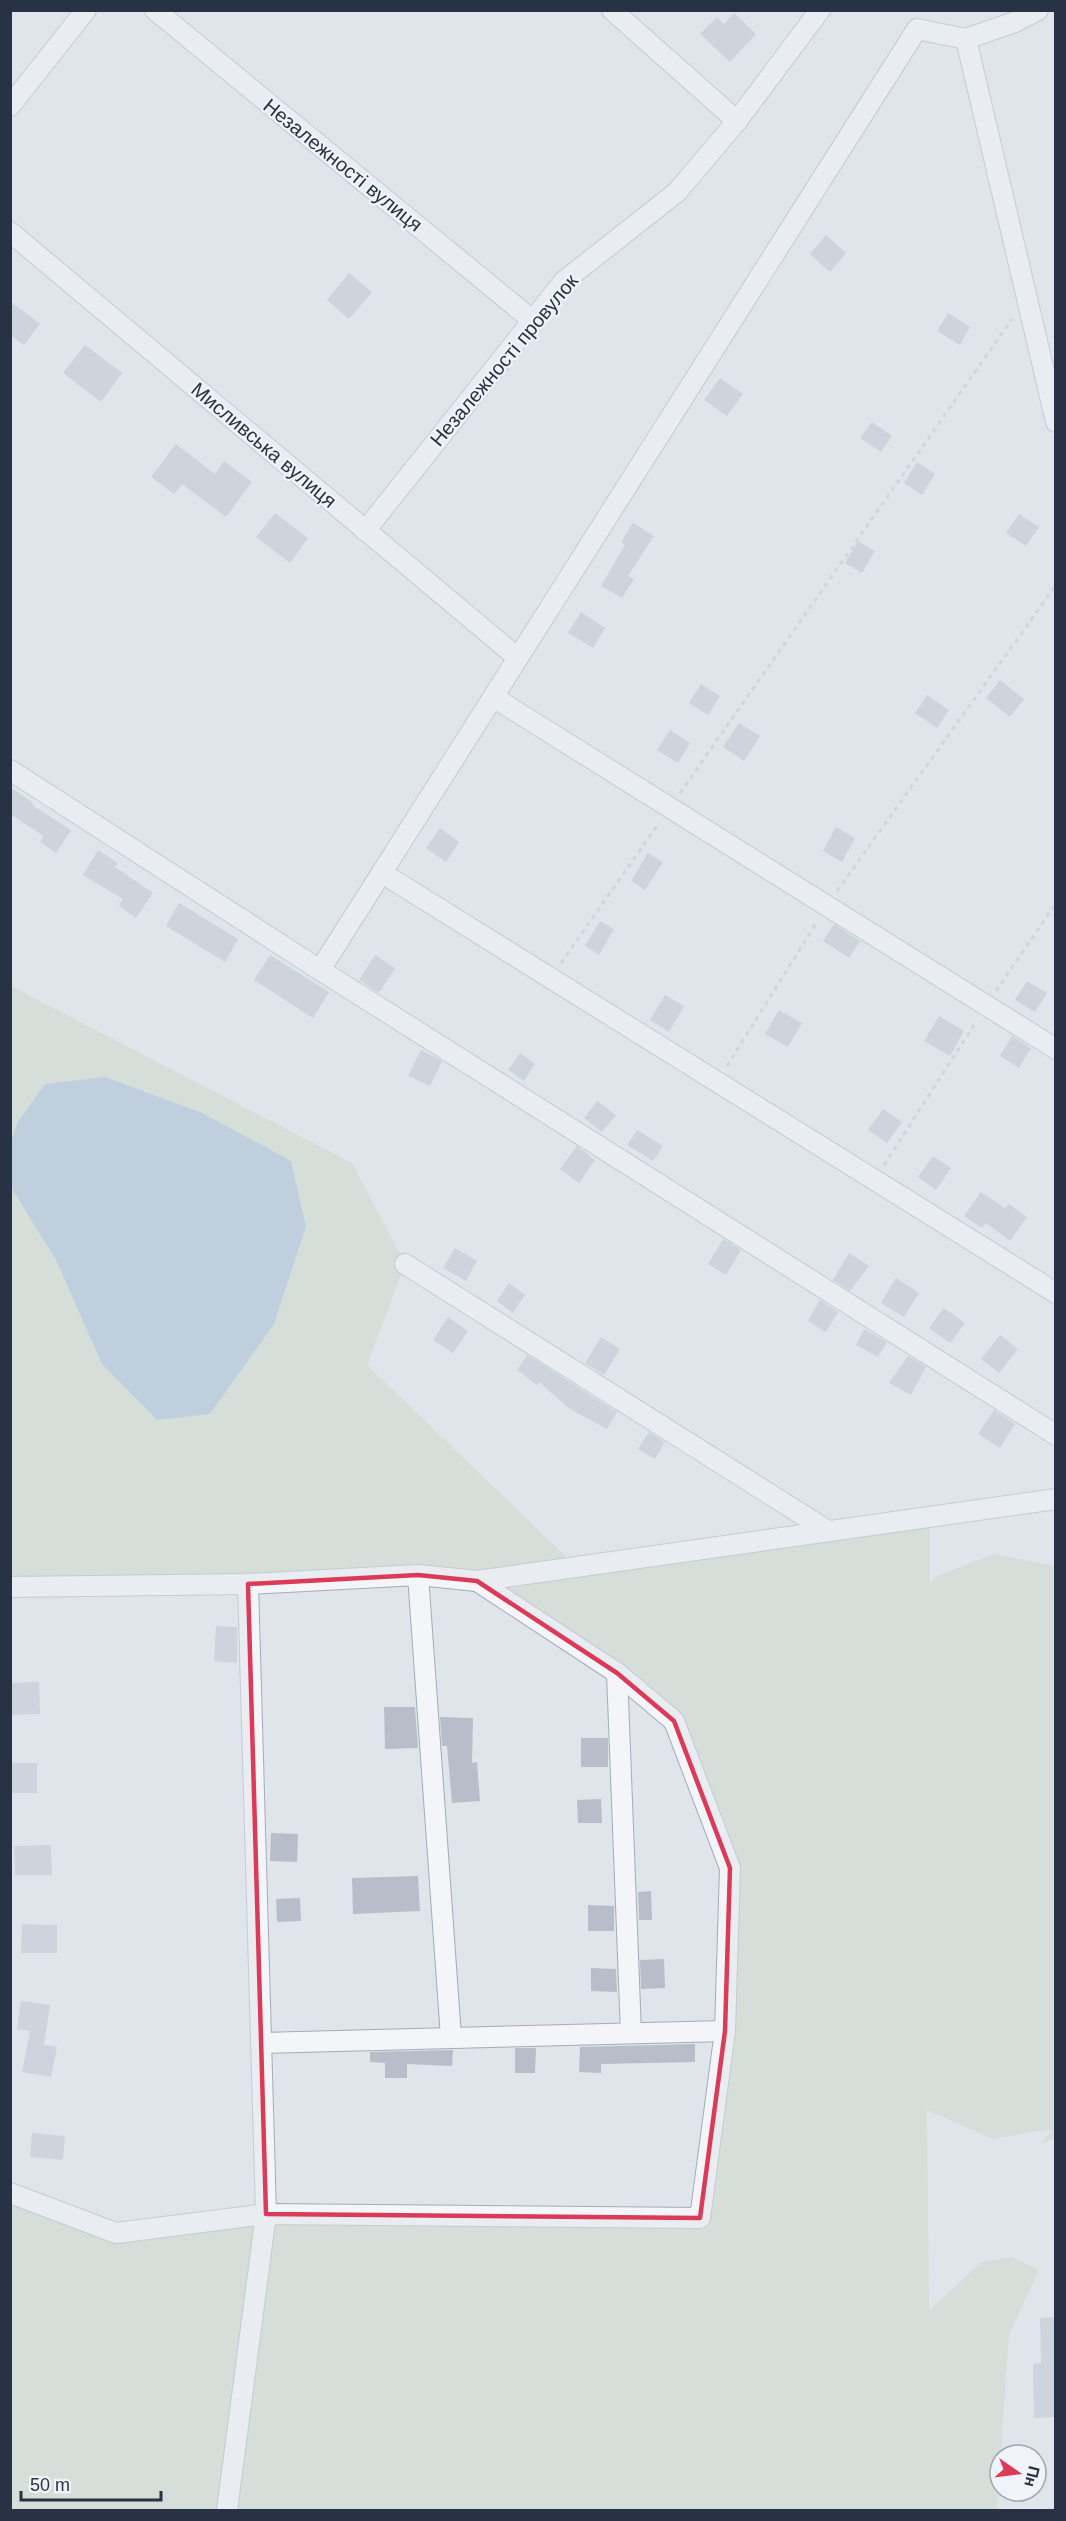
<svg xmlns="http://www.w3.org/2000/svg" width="1066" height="2521" viewBox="0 0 1066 2521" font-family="Arial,sans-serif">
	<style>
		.green { fill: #c7d5c1 }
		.water { fill: #98b4ce }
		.building { fill: #b7bec9 }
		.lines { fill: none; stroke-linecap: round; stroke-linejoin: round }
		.minor-casing { stroke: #a5acb6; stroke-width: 22 }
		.path { stroke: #bec3c9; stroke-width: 3; stroke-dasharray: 4.5 4.5; stroke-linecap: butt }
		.minor { stroke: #f3f5f8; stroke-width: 20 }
		.marked { fill: none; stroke: #db3a58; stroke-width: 4.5; stroke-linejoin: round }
		.labels { text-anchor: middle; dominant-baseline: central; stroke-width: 4.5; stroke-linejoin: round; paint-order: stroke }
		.street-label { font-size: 20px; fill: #273344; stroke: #f0f4f8 }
	</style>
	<rect width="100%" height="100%" fill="#e0e5eb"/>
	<polygon class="green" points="11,986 352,1163 405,1264 367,1365 577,1567 930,1517 930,1584 937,1576 994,1554 1055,1566 1055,2138 1040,2145 1052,2129 993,2139 927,2110 929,2311 981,2262 1011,2257 1039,2270 1009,2335 997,2510 11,2510 10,2193 116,2233 266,2214 700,2218 730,1868 674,1721 477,1581 11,1587"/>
	<polygon class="water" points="105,1077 202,1113 291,1161 306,1227 274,1324 210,1414 157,1420 102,1364 56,1260 11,1187 11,1140 18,1122 45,1084"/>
	<g class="building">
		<polygon points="734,13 756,34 730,62 700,34 717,17 724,24"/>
		<polygon points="826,235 846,253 830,272 810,254"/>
		<polygon points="349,273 372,292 349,319 327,300"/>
		<polygon points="10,301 40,324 24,345 10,335"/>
		<polygon points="948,313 970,327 960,345 937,331"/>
		<polygon points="85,345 122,373 101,402 63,373"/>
		<polygon points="720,378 743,394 727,416 704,400"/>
		<polygon points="872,422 892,436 881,452 860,438"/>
		<polygon points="176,444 215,474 224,461 252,482 226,517 182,484 174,494 151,477"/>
		<polygon points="917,462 935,474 922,495 904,483"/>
		<polygon points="275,513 308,538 290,563 256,537"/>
		<polygon points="1019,514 1039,527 1026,546 1006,533"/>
		<polygon points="633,523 654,536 628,576 634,579 622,598 601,586 625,545 621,542"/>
		<polygon points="858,541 875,551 862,573 845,563"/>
		<polygon points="581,612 605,628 593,648 568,633"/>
		<polygon points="1000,680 1024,699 1010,717 986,698"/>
		<polygon points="701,684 720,696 708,715 689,703"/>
		<polygon points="927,695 949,710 937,728 915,713"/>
		<polygon points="739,723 760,736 744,761 723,747"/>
		<polygon points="670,730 690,743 678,763 657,750"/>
		<polygon points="10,787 33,803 32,805 71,830 56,853 40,842 44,836 10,814"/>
		<polygon points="836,827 855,838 842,862 823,851"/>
		<polygon points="440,828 459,842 446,862 426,848"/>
		<polygon points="98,850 118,863 115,867 153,893 136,918 119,906 123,899 83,875"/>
		<polygon points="648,853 663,862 645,890 631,881"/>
		<polygon points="179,903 238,939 225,962 166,926"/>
		<polygon points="600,921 614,929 599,955 585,946"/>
		<polygon points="834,924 860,941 849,958 823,941"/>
		<polygon points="270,955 329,992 313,1018 254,980"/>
		<polygon points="375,955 395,968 379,993 359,980"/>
		<polygon points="1027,981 1047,993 1035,1012 1015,1000"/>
		<polygon points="665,995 684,1006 669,1032 650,1020"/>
		<polygon points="779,1010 802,1023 788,1047 765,1034"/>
		<polygon points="939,1016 964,1031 950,1056 924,1041"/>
		<polygon points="1012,1036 1031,1048 1019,1068 1000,1056"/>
		<polygon points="421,1050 442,1061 430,1086 408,1076"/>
		<polygon points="520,1053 535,1064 524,1081 508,1070"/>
		<polygon points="597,1101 616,1115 602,1132 584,1118"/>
		<polygon points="883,1109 902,1122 887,1143 868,1130"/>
		<polygon points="637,1130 663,1146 653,1161 627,1145"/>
		<polygon points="577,1146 595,1160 579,1183 560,1169"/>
		<polygon points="933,1156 951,1168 936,1190 918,1177"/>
		<polygon points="981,1192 1005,1208 1009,1204 1027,1217 1010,1241 986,1223 982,1228 964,1216"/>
		<polygon points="723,1239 741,1250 726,1275 708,1264"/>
		<polygon points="455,1248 477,1261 466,1281 443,1268"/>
		<polygon points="849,1253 869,1266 850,1291 833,1280"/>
		<polygon points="896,1278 919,1293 904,1317 881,1303"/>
		<polygon points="509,1283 525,1295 513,1313 497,1301"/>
		<polygon points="820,1300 838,1312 826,1332 808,1321"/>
		<polygon points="944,1308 965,1323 950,1343 929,1328"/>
		<polygon points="448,1317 468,1331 453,1353 433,1340"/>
		<polygon points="864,1329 887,1342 878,1357 856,1345"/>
		<polygon points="1000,1335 1018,1349 999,1373 981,1359"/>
		<polygon points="601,1337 620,1349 604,1375 585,1363"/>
		<polygon points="527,1355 617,1412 607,1429 570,1409 539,1382 537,1385 517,1370"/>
		<polygon points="908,1356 926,1367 911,1395 889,1383"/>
		<polygon points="994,1410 1015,1424 1000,1448 978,1434"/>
		<polygon points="649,1432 665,1442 655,1459 638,1449"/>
		<polygon points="216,1626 237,1627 237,1663 214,1661"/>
		<polygon points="39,1682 40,1714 10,1715 10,1683"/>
		<polygon points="384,1707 415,1707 418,1748 385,1749"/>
		<polygon points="440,1717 473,1718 472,1763 477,1762 480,1801 452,1803 447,1746 442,1746"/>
		<rect x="581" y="1738" width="27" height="29"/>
		<rect x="10" y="1763" width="27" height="30"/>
		<polygon points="601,1799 602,1823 578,1823 577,1800"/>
		<polygon points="271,1833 298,1834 297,1862 270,1861"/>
		<polygon points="51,1845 52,1875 15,1875 14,1846"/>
		<polygon points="418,1876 420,1911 353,1914 352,1878"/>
		<polygon points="651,1891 652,1920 639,1920 638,1892"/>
		<polygon points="300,1898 301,1921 277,1922 276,1899"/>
		<polygon points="588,1905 614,1906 614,1931 588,1931"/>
		<polygon points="22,1924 57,1925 57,1953 21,1953"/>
		<polygon points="664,1959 665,1988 641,1989 640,1960"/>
		<polygon points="591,1968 616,1969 617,1992 591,1991"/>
		<polygon points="21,2001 50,2005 44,2045 57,2047 51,2077 22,2072 30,2031 17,2029"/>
		<polygon points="695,2044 695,2062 601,2064 601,2073 579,2072 580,2047"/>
		<polygon points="515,2048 536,2048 535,2073 515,2073"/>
		<polygon points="453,2050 452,2066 407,2064 407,2078 385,2078 385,2063 370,2062 370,2052"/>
		<polygon points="32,2133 65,2136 63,2160 30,2157"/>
		<polygon points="1056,2317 1056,2417 1034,2418 1033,2364 1041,2363 1040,2318"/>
	</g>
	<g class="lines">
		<defs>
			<g id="minor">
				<polyline points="155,10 532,320"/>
				<polyline points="612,10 737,121"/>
				<polyline points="966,39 1056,422"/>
				<polyline points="10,106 86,10"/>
				<polyline points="10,232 518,658"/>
				<polyline points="365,531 564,281 677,192 737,121 820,10"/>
				<polyline points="493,697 1056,1049"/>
				<polyline points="10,770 320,970 1056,1435"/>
				<polyline points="382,873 1056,1293"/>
				<polyline points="320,970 917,29 966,39 1015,22 1038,10"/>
				<polyline points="405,1264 828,1531"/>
				<polyline points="418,1575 451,2037"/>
				<polyline points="10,1587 248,1584 418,1575 477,1581 1056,1499"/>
				<polyline points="617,1673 631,2033"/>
				<polyline points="261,2043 725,2031"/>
				<polyline points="10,2193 116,2233 266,2214 700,2218 725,2031 730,1868 674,1721 617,1673 477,1581"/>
				<polyline points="227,2510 266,2214 248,1584"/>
			</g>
		</defs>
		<use href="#minor" class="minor-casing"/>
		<g class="path">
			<polyline points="680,793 1012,319"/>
			<polyline points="837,891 1056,585"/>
			<polyline points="561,963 659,823"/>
			<polyline points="996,991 1056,903"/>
			<polyline points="727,1066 817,922"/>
			<polyline points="884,1165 976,1022"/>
		</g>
		<use href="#minor" class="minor"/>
	</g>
	<path d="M0 0H1066V2521H0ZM418,1575L477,1581L617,1673L674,1721L730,1868L725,2031L700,2218L266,2214L248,1584Z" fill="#e0e5eb" fill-opacity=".55" fill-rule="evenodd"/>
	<path class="marked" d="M418,1575L477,1581L617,1673L674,1721L730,1868L725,2031L700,2218L266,2214L248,1584Z"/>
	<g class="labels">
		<g class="street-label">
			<text transform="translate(343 165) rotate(39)">Незалежності вулиця</text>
			<text transform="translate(504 360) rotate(-50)">Незалежності провулок</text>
			<text transform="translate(264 445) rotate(40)">Мисливська вулиця</text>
		</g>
	</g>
	<rect width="1066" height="2521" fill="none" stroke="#273344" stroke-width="24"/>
	<g transform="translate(1018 2473) rotate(104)"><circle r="28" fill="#f0f4f8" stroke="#a0a7b0" stroke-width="1.5"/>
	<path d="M0-4.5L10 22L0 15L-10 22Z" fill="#db3a58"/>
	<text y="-9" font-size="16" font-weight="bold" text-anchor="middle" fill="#273344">Пн</text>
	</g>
	<path d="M21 2491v9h140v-9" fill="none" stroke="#273344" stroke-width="3"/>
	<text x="30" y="2491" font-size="18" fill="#273344" stroke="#f0f4f8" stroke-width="4.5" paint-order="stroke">50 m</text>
</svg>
